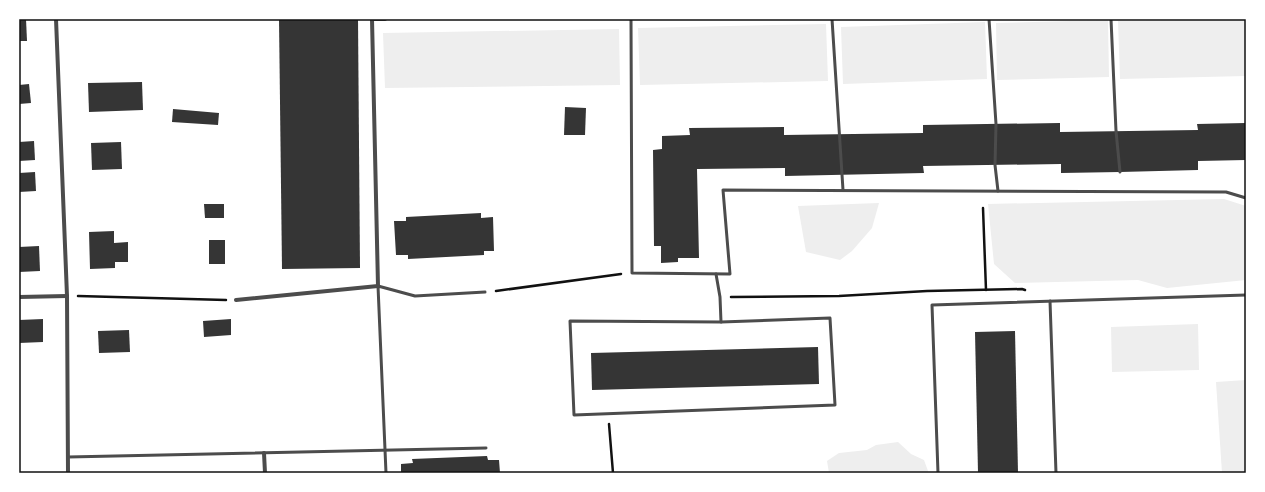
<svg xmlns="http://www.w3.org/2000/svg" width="1265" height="492" viewBox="0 0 1265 492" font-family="'Noto Serif',serif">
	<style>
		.green { fill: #eee }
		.building { fill: #353535 }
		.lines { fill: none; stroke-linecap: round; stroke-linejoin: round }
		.path { stroke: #111; stroke-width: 2.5 }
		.service { stroke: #4c4c4c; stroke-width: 3 }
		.minor { stroke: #4c4c4c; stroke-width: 4 }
		.neatline { fill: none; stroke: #111; stroke-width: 1.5 }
	</style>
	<rect width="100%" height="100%" fill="#fff"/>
	<g class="green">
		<polygon points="1246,19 1246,76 1120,79 1118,21"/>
		<polygon points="1108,20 1109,77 997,80 996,23"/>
		<polygon points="985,22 987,79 843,84 841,27"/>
		<polygon points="826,24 828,81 640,85 638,28"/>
		<polygon points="619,29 620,85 385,88 383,33"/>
		<polygon points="1224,199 1246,206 1246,280 1167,288 1138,280 1015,283 994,264 988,204"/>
		<polygon points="879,203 872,228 852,251 840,260 806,252 798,206"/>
		<polygon points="1198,324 1199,370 1112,372 1111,327"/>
		<polygon points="1246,380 1246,473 1222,473 1216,382"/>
		<polygon points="898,442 911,454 924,460 928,471 928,473 829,473 827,461 839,453 867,450 876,445"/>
	</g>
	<g class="building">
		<polygon points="19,19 26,19 27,41 19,41"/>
		<polygon points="279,19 358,19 360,268 282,269"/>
		<polygon points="142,82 143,110 89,112 88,83"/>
		<polygon points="29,84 31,103 19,104 19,85"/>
		<polygon points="565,107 586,108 585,135 564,135"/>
		<polygon points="173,109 219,113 218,125 172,122"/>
		<polygon points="1060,123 1060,132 1198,130 1197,124 1246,123 1246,160 1198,161 1198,170 1120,172 1061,173 1061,164 923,166 924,173 785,176 785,168 697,169 699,258 678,258 678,262 661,263 661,246 654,246 653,150 662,149 662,136 690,135 689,128 784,127 784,135 923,133 923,125"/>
		<polygon points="34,141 35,160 19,161 19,142"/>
		<polygon points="121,142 122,169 92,170 91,143"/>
		<polygon points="35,172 36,191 19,192 19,173"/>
		<polygon points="204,204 224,204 224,218 205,218"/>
		<polygon points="481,213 481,218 493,217 494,251 484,251 484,255 408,259 408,255 396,255 394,221 406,221 406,217"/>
		<polygon points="114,231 114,243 128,242 128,262 115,262 115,268 90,269 89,232"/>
		<rect x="209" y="240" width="16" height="24"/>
		<polygon points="39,246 40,271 19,272 19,247"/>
		<polygon points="43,319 43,342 19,343 19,320"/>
		<polygon points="231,319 231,335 204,337 203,321"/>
		<polygon points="129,330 130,352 99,353 98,331"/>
		<polygon points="1015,331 1018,473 978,473 975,332"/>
		<polygon points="818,347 819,384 592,390 591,353"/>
		<polygon points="487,456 488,460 499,460 500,473 401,473 401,464 413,463 412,459"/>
	</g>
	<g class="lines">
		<g class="path">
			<polyline points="983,208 986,290"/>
			<polyline points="496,291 621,274"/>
			<polyline points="78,296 226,300"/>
			<polyline points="731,297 839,296 927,291 1022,289 1025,290"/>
			<polyline points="609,424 613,473"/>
		</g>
		<g class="service">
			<polyline points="631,19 632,273 730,274 723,190 1226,192 1246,198"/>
			<polyline points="832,19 843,190"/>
			<polyline points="989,19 996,124 995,165 998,191"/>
			<polyline points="1111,19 1116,131 1120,172"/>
			<polyline points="716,274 720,297 721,322"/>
			<polyline points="1050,301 1056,473"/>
			<polygon points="830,318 835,405 574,415 570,321 721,322"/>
			<polyline points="68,457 486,448"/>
			<polyline points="386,473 378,286 415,296 485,292"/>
			<polyline points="938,473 932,305 1246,295"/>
		</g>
		<g class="minor">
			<polyline points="56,19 67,296 68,473"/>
			<polyline points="372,19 385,19"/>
			<polyline points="19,297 67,296"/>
			<polyline points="236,300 378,286 372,19"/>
			<polyline points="264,453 265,473"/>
		</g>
	</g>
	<rect width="1265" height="492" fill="none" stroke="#ffffff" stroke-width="40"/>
	<rect x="20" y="20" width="1225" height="452" class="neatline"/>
</svg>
